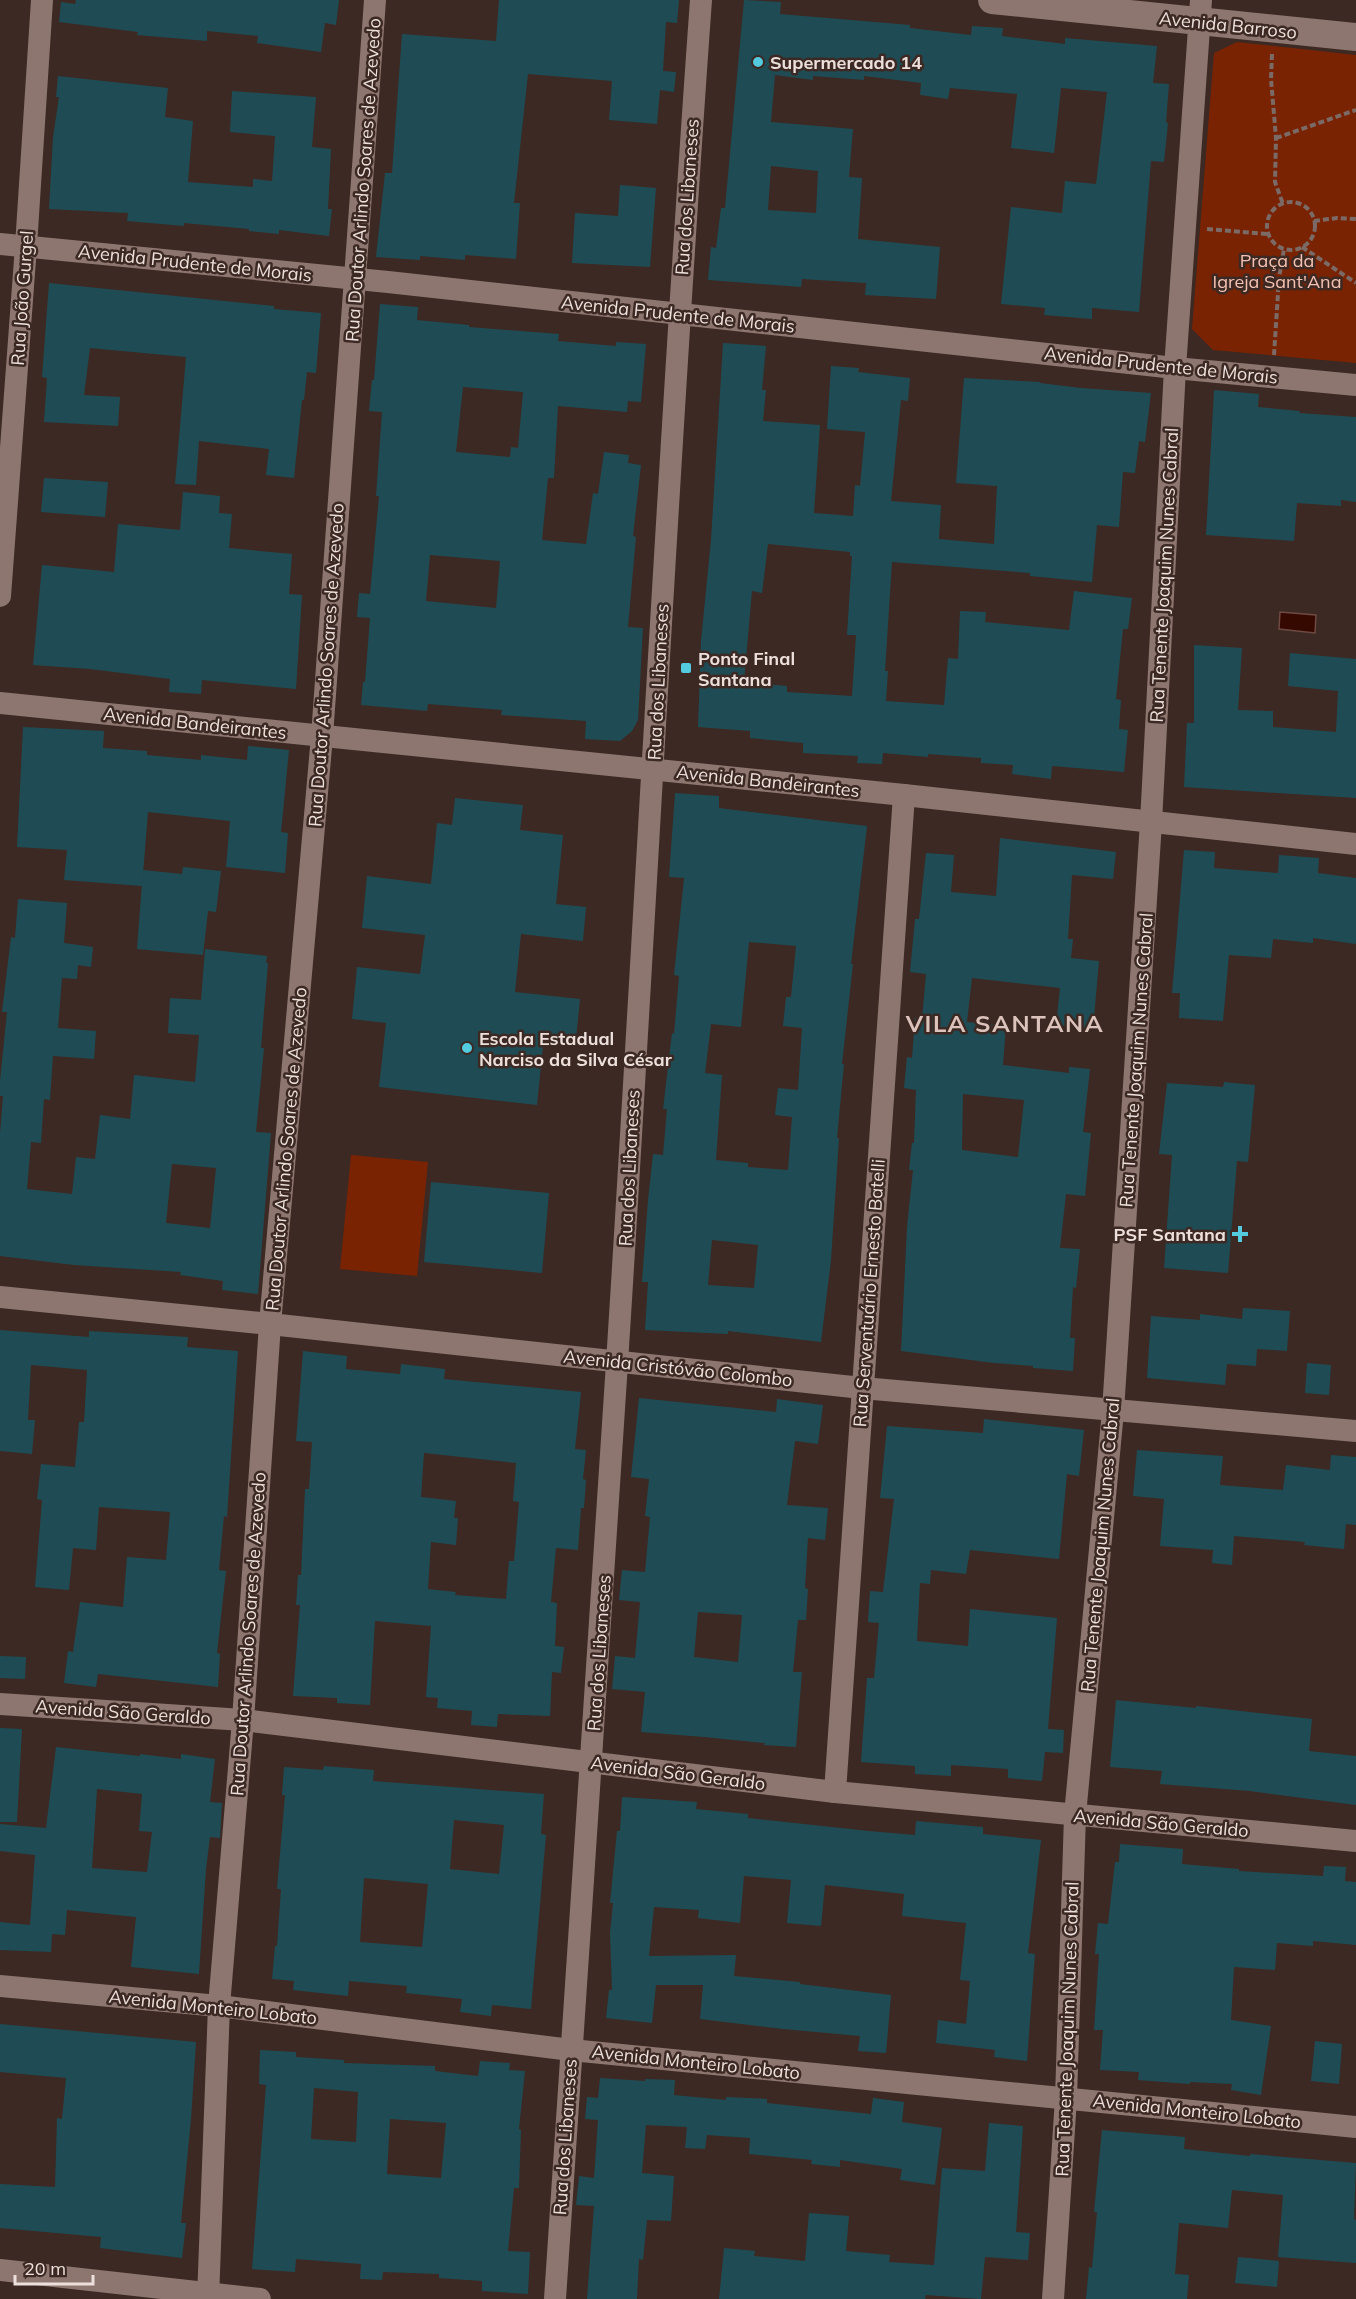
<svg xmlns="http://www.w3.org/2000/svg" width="1356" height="2299" viewBox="0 0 1356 2299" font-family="Mulish,sans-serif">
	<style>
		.green { fill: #792303 }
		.water { fill: #360900; stroke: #6d4a42; stroke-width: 1.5 }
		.building { fill: #1f4c54; fill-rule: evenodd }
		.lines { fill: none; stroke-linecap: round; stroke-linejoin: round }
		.path { stroke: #7b6a65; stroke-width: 4; stroke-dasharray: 6 3; stroke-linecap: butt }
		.minor { stroke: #8d766f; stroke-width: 22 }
		.tertiary { stroke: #8d766f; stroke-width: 28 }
		.poi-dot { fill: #54cade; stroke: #3c2923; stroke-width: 2 }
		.labels { text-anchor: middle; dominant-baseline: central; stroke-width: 5; stroke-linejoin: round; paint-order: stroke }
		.street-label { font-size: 18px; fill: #ede0dc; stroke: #3c2923 }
		.poi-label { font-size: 18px; font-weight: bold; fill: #ede0dc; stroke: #3c2923; text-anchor: start }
		.park-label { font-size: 18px; fill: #f4c2b2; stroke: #3c2923 }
		.district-label { font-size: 24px; font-weight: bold; letter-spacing: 1.5px; fill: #dcc3bc; stroke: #3c2923 }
	</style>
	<rect width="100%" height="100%" fill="#3c2923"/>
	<g class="green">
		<polygon points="1237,42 1356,55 1356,363 1213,350 1192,329 1214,53"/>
		<polygon points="351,1155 428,1162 417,1276 340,1269"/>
	</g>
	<polygon class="water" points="1280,612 1316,615 1315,633 1279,629"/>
	<g class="building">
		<polygon points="76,0 339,0 336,25 325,23 321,52 257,43 258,36 207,31 207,41 137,35 138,32 59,22 61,2 75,4"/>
		<polygon points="499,0 679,0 677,23 666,22 663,71 676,72 674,92 660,90 657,124 609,120 612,81 528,74 514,203 520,203 516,259 465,255 465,260 420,256 420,260 376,257 385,173 392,173 402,34 496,41"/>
		<path d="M744,0L781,2L780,14L910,25V28L971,35L972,26L1003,28L1002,36L1065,44V38L1157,46L1153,83L1169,84L1166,122L1168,123L1164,162L1151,161L1139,312L1092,308V319L1044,315L1045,308L1001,304L1011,207L1062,213L1065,181L1096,184L1107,92L1061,88L1054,153L1011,148L1017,94L950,88L948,99L920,95L921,83L864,76V80L813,76V80L775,75L771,122L853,129L849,177L862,178L858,239L940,247L936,299L865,295L866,283L802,279L801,287L708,280L711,247L716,248L721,208H725ZM771,166L818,171L816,213L768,210Z"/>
		<polygon points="58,76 168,88 165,117 193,121 188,182 253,187 253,179 272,181 275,136 230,132 232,91 316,97 312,147 331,149 328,209 332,209 329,236 279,230 279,234 249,231 249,229 184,223 184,226 127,221 128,213 49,209 53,137 59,97 56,97"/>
		<polygon points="620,185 656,188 650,267 572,263 575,213 618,216"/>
		<polygon points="49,283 274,306 274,309 321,313 316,373 307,372 304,400 302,400 294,478 266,475 269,449 199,441 196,485 175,484 186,357 90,348 84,395 120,397 118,426 44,422 47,378 42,377"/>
		<path d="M380,304L418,307L417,320L469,325V327L559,334L558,341L616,346V342L646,344L641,402L628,401L627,412L558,406L554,478H548L542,540L586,544L593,493L598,494L604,452L629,455L628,463L641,465L633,536L636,537L628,627L643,628L638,720L632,731L620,741L585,739L586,721L501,715L502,710L428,704L427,711L361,705L363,682H365L370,618L357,617L359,593L370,594L379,496H376L382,412L369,411L372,380H374ZM463,387L523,392L518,448L511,447L510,457L456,452ZM430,555L500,561L496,608L426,601Z"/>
		<path d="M723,343L766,346L762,390H766L763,421L820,425L814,513L853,516L855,485L860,486L865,432L827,429L831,366L859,368L858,372L910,378L908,401L901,400L891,501L941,505L939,539L994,544L997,486L956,483L964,378L1040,382V383L1081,388L1151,393L1145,442L1139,441L1135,473L1123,472L1119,527L1097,525L1092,582L1030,576V573L892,562L885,671H888L886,701L944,705L948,658L958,659L960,611L986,612L985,622L1069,630L1074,591L1132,598L1128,629H1123L1116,699L1121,700L1119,729L1128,730L1124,772L1052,766L1051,779L1012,774L1013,765L981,763V758L928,754V757L883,753L882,764L857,763L858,756L803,753V743L750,738V731L698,727L701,641L711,540ZM768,544L850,552V556H852L847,635H856L852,696L787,692V686L744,682L752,591L762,593Z"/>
		<polygon points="1214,390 1259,394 1258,407 1300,411 1299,413 1356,417 1356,502 1341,500 1341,506 1297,503 1294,541 1206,535"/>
		<polygon points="44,478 108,482 105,517 41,512"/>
		<polygon points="183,492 220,496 219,513 232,514 229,548 292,554 289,594 302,595 296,689 202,680 201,694 169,692 170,679 90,669 33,665 42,565 114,572 118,524 180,530"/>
		<polygon points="1194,645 1242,648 1238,710 1273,711 1273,727 1336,732 1338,691 1288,686 1290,653 1356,659 1356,798 1184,787 1187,723 1194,723"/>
		<polygon points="23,727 104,731 103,748 147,751 147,755 201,760 201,755 247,760 248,746 289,750 281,832 288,833 285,873 226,867 230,821 148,812 142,886 64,880 67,850 17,847"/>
		<path d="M675,793L719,796V808L867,826L851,964H853L842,1064H844L837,1138H839L831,1260L821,1342L728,1331V1334L645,1330L648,1282H642L648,1200L653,1154L663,1155L667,1109H663L672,1033L674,1034L679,976L674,975L684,878L669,877ZM749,942L796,946L791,997H786L783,1026L802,1028L798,1090L778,1088L775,1115L792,1117L788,1170L748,1167V1163L716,1160L722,1075L705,1073L711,1024L741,1027ZM712,1240L758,1245L754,1288L708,1285Z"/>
		<polygon points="455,798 523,805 520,830 563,835 556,904 586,907 583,941 521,934 515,992 580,999 576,1039 544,1036 537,1105 379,1087 386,1023 352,1019 357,967 420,974 425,935 362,928 367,876 431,884 437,823 452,825"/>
		<path d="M1000,838L1116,852L1113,879L1072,875L1068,939H1073L1071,958L1099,961L1093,1029L1056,1025L1060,988L972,978L967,1022L1006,1026L1003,1065L1069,1073V1067L1090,1069L1083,1132L1091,1133L1085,1196L1066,1194L1060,1248L1080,1249L1076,1288L1073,1287L1070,1338H1075L1073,1371L1033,1368V1366L994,1363L901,1351L907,1227L913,1170H909L912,1143H914L916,1090L904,1088L907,1057L912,1058L915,1018L922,1019L926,974L910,972L915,919H919L926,853L954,855L951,892L996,896ZM963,1094L1024,1100L1018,1157L962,1150Z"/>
		<polygon points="1184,850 1215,852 1214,868 1278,873 1279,855 1319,858 1318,873 1356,878 1356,944 1313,938 1313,943 1273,939 1271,958 1229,955 1223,1021 1179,1018 1180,993 1172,993"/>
		<polygon points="183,867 221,871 216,912 208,911 203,955 137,949 143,870 182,874"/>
		<path d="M18,899L67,903L64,943L93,947L91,967L78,965L77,979L62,978L58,1028L96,1031L94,1059L53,1056L50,1100L44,1099L41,1143L31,1142L27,1189L72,1194L76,1157L95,1159L100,1115L130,1119L134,1075L195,1082L199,1035L168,1033L170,998L201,1000L205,949L267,956L266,963H268L261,1048H264L256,1132L271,1133L258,1294L222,1290L223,1281L180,1275L181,1272L74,1265L0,1256V1133L3,1096H0V1081L7,1012H2L11,937L15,938ZM172,1164L216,1168L210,1228L166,1223Z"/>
		<polygon points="1224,1082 1255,1085 1248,1162 1237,1161 1228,1273 1164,1268 1172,1155 1159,1154 1167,1083 1223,1087"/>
		<polygon points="431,1182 549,1193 542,1273 424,1262"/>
		<polygon points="1243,1308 1290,1311 1287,1351 1257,1349 1256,1366 1227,1364 1225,1385 1147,1378 1151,1316 1200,1320 1200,1314 1242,1319"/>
		<polygon points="0,1330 89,1337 89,1331 188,1337 187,1347 238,1351 227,1517 224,1516 219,1570 226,1571 217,1653 220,1654 218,1687 98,1674 96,1687 64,1683 68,1651 73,1652 80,1602 123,1607 127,1557 166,1560 170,1512 99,1507 96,1550 73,1548 69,1590 35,1587 42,1500 37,1499 41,1464 75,1467 79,1422 84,1422 87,1370 31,1365 28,1420 35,1420 32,1454 0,1451"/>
		<path d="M303,1351L347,1356L346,1369L400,1374L401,1364L445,1369L444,1379L581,1392L575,1449L586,1450L583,1479L586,1480L584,1508H581L578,1550L556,1548L551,1602L557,1603L555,1646L564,1647L561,1673L552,1672L550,1716L498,1714L497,1727L471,1725L472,1711L437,1708L438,1698L426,1697L431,1626L375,1621L370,1705L337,1703V1698L293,1696L300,1605H296L298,1575H301L305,1489H309L312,1442L296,1441ZM424,1453L516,1463L513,1501L519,1502L514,1561H509L506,1599L455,1595L456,1592L428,1589L431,1542L456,1545L458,1518H454L456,1501L421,1497Z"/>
		<polygon points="1307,1363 1331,1365 1329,1395 1305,1393"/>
		<path d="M639,1398L776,1412L777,1399L823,1405L818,1444L795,1441L787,1505L828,1508L825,1540L808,1538L805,1588L808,1589L806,1620H798L793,1672H802L796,1747L764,1745L765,1743L704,1737L641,1732L645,1692L612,1689L615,1656L635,1658L640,1602L619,1600L622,1570L645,1572L650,1517L645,1516L649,1479L631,1477ZM698,1612L742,1615L738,1662L694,1657Z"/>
		<polygon points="984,1419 1084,1430 1079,1476 1067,1474 1059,1559 970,1550 966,1574 931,1570 930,1584 920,1583 917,1641 968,1646 970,1609 1057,1618 1048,1729 1064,1730 1063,1753 1045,1752 1042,1781 1008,1778 1008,1769 951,1765 951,1776 915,1774 915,1766 861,1762 867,1678 874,1678 879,1623 868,1622 870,1591 883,1592 894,1499 880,1498 887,1426 983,1433"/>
		<polygon points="1137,1450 1223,1456 1220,1485 1283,1490 1286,1465 1330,1470 1331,1455 1356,1457 1356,1525 1346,1524 1344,1549 1304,1545 1305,1542 1234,1536 1232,1565 1212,1563 1213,1550 1160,1546 1164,1499 1133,1496"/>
		<polygon points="0,1656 26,1657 25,1679 0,1678"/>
		<polygon points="1116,1700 1196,1708 1196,1706 1312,1719 1309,1751 1356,1756 1356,1805 1250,1791 1160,1784 1162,1771 1110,1767"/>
		<polygon points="0,1728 22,1729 17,1822 0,1822"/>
		<path d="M56,1747L140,1756V1754L181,1759V1754L215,1759L210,1802L222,1803L220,1838L210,1837L206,1869L199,1974L131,1967L136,1917L67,1910L65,1935L52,1934L51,1952L0,1950V1922L30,1925L35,1855L0,1851V1824L46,1828ZM97,1789L142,1794L139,1831L152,1832L147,1872L92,1868Z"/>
		<path d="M324,1766L374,1770L373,1781L544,1794L541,1834L546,1835L531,2009L492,2005L491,2016L460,2012L462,1999L406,1993L407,1986L349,1981L348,1996L293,1990L294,1981L272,1979L275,1946H277L281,1889H277L285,1795H282L284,1767L323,1770ZM454,1820L504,1825L499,1874L450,1869ZM364,1878L428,1884L422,1947L360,1942Z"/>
		<polygon points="622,1797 697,1802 696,1809 748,1814 748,1818 869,1831 915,1835 916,1821 983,1827 983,1834 1041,1840 1028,1953 1035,1954 1027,2061 994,2057 995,2050 936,2043 938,2020 966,2024 970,1981 960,1980 966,1923 902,1916 904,1894 825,1885 821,1926 787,1923 791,1880 744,1876 740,1923 698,1918 699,1910 654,1907 649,1956 736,1955 734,1976 800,1982 800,1984 891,1995 886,2053 858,2051 860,2036 783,2029 700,2019 703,1985 656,1985 652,2023 606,2018 609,1990 612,1990 610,1933 613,1903 610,1903 617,1831 620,1831"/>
		<polygon points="1120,1844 1183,1849 1182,1864 1239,1869 1239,1871 1323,1876 1324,1866 1346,1867 1345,1881 1356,1882 1356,1945 1313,1941 1313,1946 1277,1943 1275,1970 1234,1967 1231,2020 1271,2026 1261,2095 1231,2090 1232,2084 1190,2082 1190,2084 1138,2080 1139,2072 1100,2070 1103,2030 1094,2030 1099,1954 1095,1954 1098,1923 1108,1924 1115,1862 1119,1862"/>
		<polygon points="0,2024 196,2042 191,2119 181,2223 186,2223 182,2258 100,2248 101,2237 0,2228 0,2184 55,2187 57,2118 62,2119 66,2078 0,2072"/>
		<polygon points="1315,2041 1342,2044 1339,2084 1311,2081"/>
		<path d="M260,2050L296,2052V2057L344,2060V2063L435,2066V2071L478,2076L480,2061L510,2063L509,2070L525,2071L519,2129L521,2130L519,2188H514L508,2251L530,2252L528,2294L482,2291V2281L439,2278V2274L383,2272L382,2280L360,2279L361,2264L296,2259L295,2272L252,2269L266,2085L259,2084ZM314,2088L358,2092L356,2142L311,2139ZM390,2119L446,2123L441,2178L387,2174Z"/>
		<polygon points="600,2078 645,2081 645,2079 675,2080 674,2095 726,2100 726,2097 767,2099 767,2103 871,2114 873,2098 904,2102 902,2122 942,2128 935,2185 900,2180 902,2169 840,2160 840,2167 811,2164 812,2160 749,2154 750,2138 707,2135 705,2149 685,2148 687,2127 646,2125 642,2173 674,2176 671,2221 647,2220 643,2260 639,2259 637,2299 587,2299 594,2206 576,2205 579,2176 594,2178 598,2120 585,2119 587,2097 598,2098"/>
		<polygon points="989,2123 1023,2126 1016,2232 1030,2233 1028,2260 985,2257 981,2299 926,2295 925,2299 719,2299 724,2248 755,2251 754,2256 805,2261 809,2213 849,2216 846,2251 890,2255 889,2262 934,2265 942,2168 985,2171"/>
		<polygon points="1102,2130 1185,2137 1184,2149 1250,2156 1250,2154 1356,2163 1354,2219 1356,2220 1356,2263 1278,2257 1283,2195 1232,2190 1228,2228 1179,2223 1175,2274 1189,2275 1187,2299 1086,2299 1089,2267 1092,2268 1097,2212 1094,2212"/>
		<polygon points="1238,2257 1279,2261 1277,2287 1235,2283"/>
	</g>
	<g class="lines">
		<g class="path">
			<polyline points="1272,54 1271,79 1276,138 1275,182 1283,204"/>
			<polyline points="1276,138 1356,110"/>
			<circle cx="1291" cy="226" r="24"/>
			<polyline points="1314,221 1337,218 1356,219"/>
			<polyline points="1207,229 1268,234"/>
			<polyline points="1302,247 1356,283"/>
			<polyline points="1274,355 1279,278 1284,249"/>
		</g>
		<g class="minor">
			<polyline points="0,244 388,282 1175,368 1356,385"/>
			<polyline points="0,596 26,246 42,0"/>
			<polyline points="0,703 904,795 1356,844"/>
			<polyline points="0,1297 270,1324 862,1388 1356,1431"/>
			<polyline points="0,1704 243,1720 835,1792 1356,1841"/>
			<polyline points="835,1792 904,795"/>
			<polyline points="0,1986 219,2006 571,2050 1356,2127"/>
			<polyline points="0,2270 260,2299"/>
			<polyline points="208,2299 219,2006 243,1720 270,1324 322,736 375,0"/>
			<path d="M555,2299C575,1987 598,1675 617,1363C646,909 668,454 701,0"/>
			<polyline points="1053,2299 1066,2098 1075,1815 1113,1411 1151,822 1175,368 1201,0"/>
		</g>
		<polyline class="tertiary" points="992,0 1356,37"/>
	</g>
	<g class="poi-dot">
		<circle cx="758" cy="62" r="6"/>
		<rect x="680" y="662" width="12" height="12" rx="3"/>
		<circle cx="467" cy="1048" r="6"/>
		<path d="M1237 1225h6v6h6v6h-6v6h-6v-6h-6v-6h6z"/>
	</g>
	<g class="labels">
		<g class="street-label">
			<text transform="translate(1228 25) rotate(6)">Avenida Barroso</text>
			<text transform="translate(363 180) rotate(-86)">Rua Doutor Arlindo Soares de Azevedo</text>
			<text transform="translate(687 197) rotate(-86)">Rua dos Libaneses</text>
			<text transform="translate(195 263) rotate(6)">Avenida Prudente de Morais</text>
			<text transform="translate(22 298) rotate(-86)">Rua João Gurgel</text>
			<text transform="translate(678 314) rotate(6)">Avenida Prudente de Morais</text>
			<text transform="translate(1161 365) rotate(6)">Avenida Prudente de Morais</text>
			<text transform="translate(1164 575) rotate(-87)">Rua Tenente Joaquim Nunes Cabral</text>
			<text transform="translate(326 665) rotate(-86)">Rua Doutor Arlindo Soares de Azevedo</text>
			<text transform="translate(658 682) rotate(-87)">Rua dos Libaneses</text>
			<text transform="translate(195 723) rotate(6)">Avenida Bandeirantes</text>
			<text transform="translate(768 781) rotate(6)">Avenida Bandeirantes</text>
			<text transform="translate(1136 1060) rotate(-86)">Rua Tenente Joaquim Nunes Cabral</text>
			<text transform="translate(286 1149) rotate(-85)">Rua Doutor Arlindo Soares de Azevedo</text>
			<text transform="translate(629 1168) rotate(-87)">Rua dos Libaneses</text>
			<text transform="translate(869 1293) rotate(-86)">Rua Serventuário Ernesto Batelli</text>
			<text transform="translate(678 1368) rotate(6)">Avenida Cristóvão Colombo</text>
			<text transform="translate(1100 1545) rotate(-85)">Rua Tenente Joaquim Nunes Cabral</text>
			<text transform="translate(248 1634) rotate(-86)">Rua Doutor Arlindo Soares de Azevedo</text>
			<text transform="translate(599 1653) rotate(-86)">Rua dos Libaneses</text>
			<text transform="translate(123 1712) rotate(4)">Avenida São Geraldo</text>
			<text transform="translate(678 1773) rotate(7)">Avenida São Geraldo</text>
			<text transform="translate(1161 1823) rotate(5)">Avenida São Geraldo</text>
			<text transform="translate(213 2007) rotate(6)">Avenida Monteiro Lobato</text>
			<text transform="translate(1067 2029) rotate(-88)">Rua Tenente Joaquim Nunes Cabral</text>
			<text transform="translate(696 2062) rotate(6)">Avenida Monteiro Lobato</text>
			<text transform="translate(1197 2111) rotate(6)">Avenida Monteiro Lobato</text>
			<text transform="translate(565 2137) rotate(-86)">Rua dos Libaneses</text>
		</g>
		<g class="poi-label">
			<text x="770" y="62">Supermercado 14</text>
			<text x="698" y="658">Ponto Final<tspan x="698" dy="21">Santana</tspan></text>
			<text x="479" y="1038">Escola Estadual<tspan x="479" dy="21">Narciso da Silva César</tspan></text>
			<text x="1226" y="1234" text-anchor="end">PSF Santana</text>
		</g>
		<g class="park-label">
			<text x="1277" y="260">Praça da<tspan x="1277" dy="21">Igreja Sant'Ana</tspan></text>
		</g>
		<g class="district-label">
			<text x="1005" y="1023">VILA SANTANA</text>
		</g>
	</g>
	<path d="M15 2275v9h78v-9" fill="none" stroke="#ede0dc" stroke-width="3"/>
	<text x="24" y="2275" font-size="18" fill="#ede0dc" stroke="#3c2923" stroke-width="4.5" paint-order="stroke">20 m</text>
</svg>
